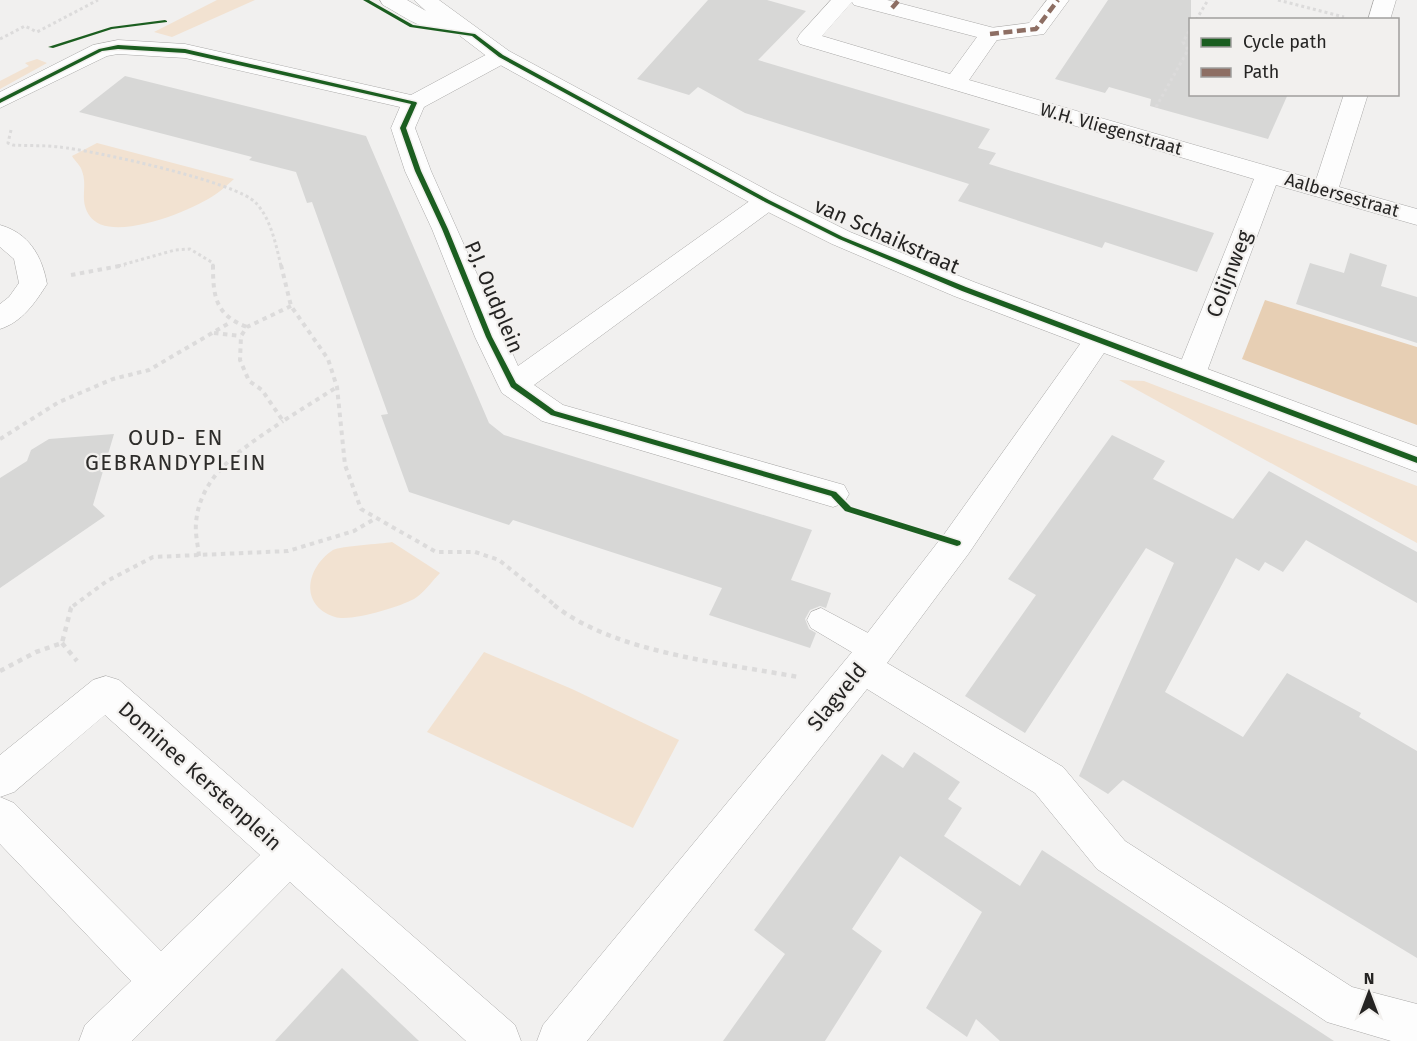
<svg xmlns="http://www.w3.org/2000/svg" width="1417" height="1041" viewBox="0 0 1417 1041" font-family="'Fira Sans',sans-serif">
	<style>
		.green { fill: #f2e2d1 }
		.forest { fill: #e7cfb4 }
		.building { fill: #d7d7d6 }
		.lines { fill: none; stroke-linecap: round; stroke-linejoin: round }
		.service-casing { stroke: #aaa9a8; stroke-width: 1 }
		.pedestrian-casing { stroke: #aaa9a8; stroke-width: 1 }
		.minor-casing { stroke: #aaa9a8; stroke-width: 1 }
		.secondary-casing { stroke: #aaa9a8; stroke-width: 1 }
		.path-far2 { stroke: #dcdbdb; stroke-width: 3; stroke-dasharray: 3 3; stroke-linecap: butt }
		.path-far1 { stroke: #dcdbdb; stroke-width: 4; stroke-dasharray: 4.5 4.5; stroke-linecap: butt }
		.path { stroke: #dcdbdb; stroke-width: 4.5; stroke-dasharray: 5 5; stroke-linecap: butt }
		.service { fill: #fdfdfd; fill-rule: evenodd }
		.pedestrian { fill: #fdfdfd; fill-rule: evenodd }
		.minor { fill: #fdfdfd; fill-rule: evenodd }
		.secondary { fill: #fdfdfd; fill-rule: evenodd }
		.quiet { stroke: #8d6e63; stroke-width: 4.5; stroke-dasharray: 9 4.5; stroke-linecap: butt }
		.cycleway-casing { stroke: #f2f0ee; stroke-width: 3 }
		.cycleway { fill: #1b5e20; fill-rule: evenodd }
		.labels { text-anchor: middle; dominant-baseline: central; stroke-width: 4.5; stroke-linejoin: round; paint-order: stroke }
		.far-street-label { font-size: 18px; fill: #252423; stroke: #f2f0ee }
		.street-label { font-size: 21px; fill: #252423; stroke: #f2f0ee }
		.neighbourhood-label { font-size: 22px; letter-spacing: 1.5px; fill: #2e2d2b; stroke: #f2f0ee }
	</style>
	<rect width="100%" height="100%" fill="#f1f0ef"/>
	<g class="green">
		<polygon points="217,0 255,0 172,37 154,32"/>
		<polygon points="37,59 47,63 0,89 0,81 29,66 25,63"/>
		<path d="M97,143L234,179C228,184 222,190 216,194C194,210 108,246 89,215C79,199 88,187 82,171C81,166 75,161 72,156Z"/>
		<polygon points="1119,380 1144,381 1417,486 1417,543"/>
		<path d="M392,542L440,573C432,581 424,593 414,599C399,607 351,622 335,617C299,605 306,568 333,550C341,546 381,544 392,542Z"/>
		<polygon points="484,652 572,689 679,740 633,828 427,732"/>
	</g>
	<polygon class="forest" points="1265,300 1417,347 1417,425 1242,359"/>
	<g class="building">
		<polygon points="708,0 767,0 806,11 758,60 990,129 978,148 996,153 989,164 1214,233 1197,272 1105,242 1102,248 958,201 969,184 745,113 698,87 689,95 637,79"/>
		<polygon points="1108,0 1191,0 1191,94 1288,94 1268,139 1150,106 1151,99 1109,87 1105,93 1055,79"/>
		<polygon points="125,76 366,136 489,423 504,435 812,530 791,580 831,593 826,608 820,606 810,610 805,619 809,629 816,633 810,648 709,615 722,588 513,520 509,525 409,492 381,415 388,414 312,202 307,203 296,172 249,160 252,157 79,112"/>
		<polygon points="1350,253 1387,265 1381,286 1417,297 1417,343 1296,304 1310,263 1344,273"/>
		<polygon points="114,434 93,505 105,516 0,588 0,478 27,461 31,450 49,439"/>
		<polygon points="1112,435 1165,461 1153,479 1233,519 1269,471 1417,552 1417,603 1306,540 1283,572 1265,562 1259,571 1236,558 1165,692 1243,737 1287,673 1361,713 1359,717 1417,751 1417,958 1123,780 1108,794 1079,776 1174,563 1146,548 1025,733 965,696 1036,595 1008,579"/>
		<polygon points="914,752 960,782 948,799 962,808 944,836 1020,886 1042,850 1334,1041 1000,1041 976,1019 967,1037 926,1008 982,912 900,856 852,929 882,951 825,1041 723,1041 785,954 754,930 882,754 903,768"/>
		<polygon points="342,968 419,1041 275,1041"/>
	</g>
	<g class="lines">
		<defs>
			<polygon id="service" points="821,608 885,642 889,651 885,660 875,663 865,660 811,628 807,620 811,612"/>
			<polygon id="pedestrian" points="1047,0 1069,0 1044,34 990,41 982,39 979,34 982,29 1029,23"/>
			<g id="minor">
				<path d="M831,0H887L998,29L1001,34L969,80L1316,180L1344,94H1368L1339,187L1417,209V225L1276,185L1206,374L1202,382L1191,385L1180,382L1176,374L1254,179L800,44L797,39L800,34ZM852,2L854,5L977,37L950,74L822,36Z"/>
				<polygon points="1374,0 1396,0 1390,20 1368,20"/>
				<polygon points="118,40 185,44 411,95 493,51 501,49 509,51 512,56 509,61 424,107 415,128 431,171 518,366 758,195 767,193 776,195 780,201 776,207 534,385 563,405 844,485 849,494 844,503 833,507 542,421 502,393 498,385 475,337 432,229 405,171 391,128 400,107 185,58 118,54 107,56 0,108 0,92 93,45"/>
				<path d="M0,225C29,233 42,256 47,284C35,303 22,322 0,329V304L9,297L19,283L14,259L0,247Z"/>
				<polygon points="1098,330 1108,333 1112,340 1108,347 969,553 887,663 1063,767 1125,841 1352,987 1417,1004 1417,1041 1391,1041 1327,1022 1097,869 1035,793 867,689 587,1041 537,1041 543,1025 862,640 945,533 1088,333"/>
				<path d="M106,676L119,680L515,1025L521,1041H466L290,882L132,1041H79L85,1025L131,981L0,844V755L93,680ZM105,715L260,855L161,951L14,803L0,797L14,792Z"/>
			</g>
			<path id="secondary" d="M380,0H407L426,11L414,0H439L509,51L776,195L850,232L974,282L1417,447V472L954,296L832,244L758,207L493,61L451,29C429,36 402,15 383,5Z"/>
		</defs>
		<use href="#service" class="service-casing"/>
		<use href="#pedestrian" class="pedestrian-casing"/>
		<use href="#minor" class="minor-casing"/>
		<use href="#secondary" class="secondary-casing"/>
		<g class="path-far2">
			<polyline points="1278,0 1344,17"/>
			<polyline points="1196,20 1208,0"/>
			<polyline points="0,39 25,26 37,32 98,0"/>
			<polyline points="1156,107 1188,50 1183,42 1190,29"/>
			<path d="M11,130L8,143L13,145C28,146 44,145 59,147C91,150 238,182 256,203C271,219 276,245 281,266"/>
			<polyline points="118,266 175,250 190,249 213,263 213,266"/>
		</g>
		<g class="path-far1">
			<path d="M213,265C213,296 215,315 247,327"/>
			<polyline points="281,265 291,306 328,359 337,387 345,465 361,509 436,552 475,552 499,560 556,606"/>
			<polyline points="71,275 125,265"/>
			<polyline points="291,306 247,327 241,336 240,360 249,381 262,390 283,421 337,387"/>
			<polyline points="214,333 241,336"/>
			<polyline points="0,439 59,402 113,379 149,370 231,322"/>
			<path d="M199,556C198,545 195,534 196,523C200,473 245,447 283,421"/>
			<polyline points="73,606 107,581 153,557 288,551 354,531 376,518"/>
		</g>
		<g class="path">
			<path d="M554,605C614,653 724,663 798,677"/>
			<polyline points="62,643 77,661"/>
			<polyline points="0,671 36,652 62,643 71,608 75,605"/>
		</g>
		<use href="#service" class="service"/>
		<use href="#pedestrian" class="pedestrian"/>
		<use href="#minor" class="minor"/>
		<use href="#secondary" class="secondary"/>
		<g class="quiet">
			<polyline points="892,8 899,0"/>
			<polyline points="990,34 1036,29 1058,0"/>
		</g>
		<defs>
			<g id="cycleway">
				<polygon points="363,0 369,0 413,25 475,34 503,55 769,200 843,237 966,287 1417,457 1417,463 962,291 839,239 765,202 499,57 472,36 410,27"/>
				<polygon points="165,20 167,21 167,22 112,29 53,48 48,47 111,27"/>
				<polygon points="118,45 185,49 416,102 417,103 406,128 421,171 448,229 492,337 516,383 555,411 836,492 851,507 960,541 961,543 960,545 957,546 845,511 831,496 551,415 511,387 486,337 442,229 415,171 400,128 411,104 185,53 118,49 102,51 0,103 0,99 99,49"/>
			</g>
		</defs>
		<use href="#cycleway" class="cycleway-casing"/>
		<use href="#cycleway" class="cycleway"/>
	</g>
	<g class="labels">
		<g class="far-street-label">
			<text transform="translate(1111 129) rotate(16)">W.H. Vliegenstraat</text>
			<text transform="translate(1342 195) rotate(16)">Aalbersestraat</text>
		</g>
		<g class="street-label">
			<text transform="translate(887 236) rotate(24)">van Schaikstraat</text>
			<text transform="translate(1229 274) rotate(-69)">Colijnweg</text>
			<text transform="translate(494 297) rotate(67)">P.J. Oudplein</text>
			<text transform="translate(837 697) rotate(-51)">Slagveld</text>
			<text transform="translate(200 776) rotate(42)">Dominee Kerstenplein</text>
		</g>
		<g class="neighbourhood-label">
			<text x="176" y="437">OUD- EN<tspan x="176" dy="25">GEBRANDYPLEIN</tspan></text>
		</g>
	</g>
	<rect x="1189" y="18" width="210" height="78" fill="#f2f0ee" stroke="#a09e9d" stroke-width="1.5"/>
	<rect x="1201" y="38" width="30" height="9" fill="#1b5e20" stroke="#a09e9d" stroke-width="1.5"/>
	<text x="1243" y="48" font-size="18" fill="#252423">Cycle path</text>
	<rect x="1201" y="68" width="30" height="9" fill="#8d6e63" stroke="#a09e9d" stroke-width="1.5"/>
	<text x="1243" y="78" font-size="18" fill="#252423">Path</text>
	<g transform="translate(1369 993)" stroke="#f2f0ee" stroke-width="4.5" paint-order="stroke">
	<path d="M0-4.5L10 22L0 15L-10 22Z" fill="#252423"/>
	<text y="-9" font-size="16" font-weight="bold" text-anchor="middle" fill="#252423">N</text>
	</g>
</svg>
